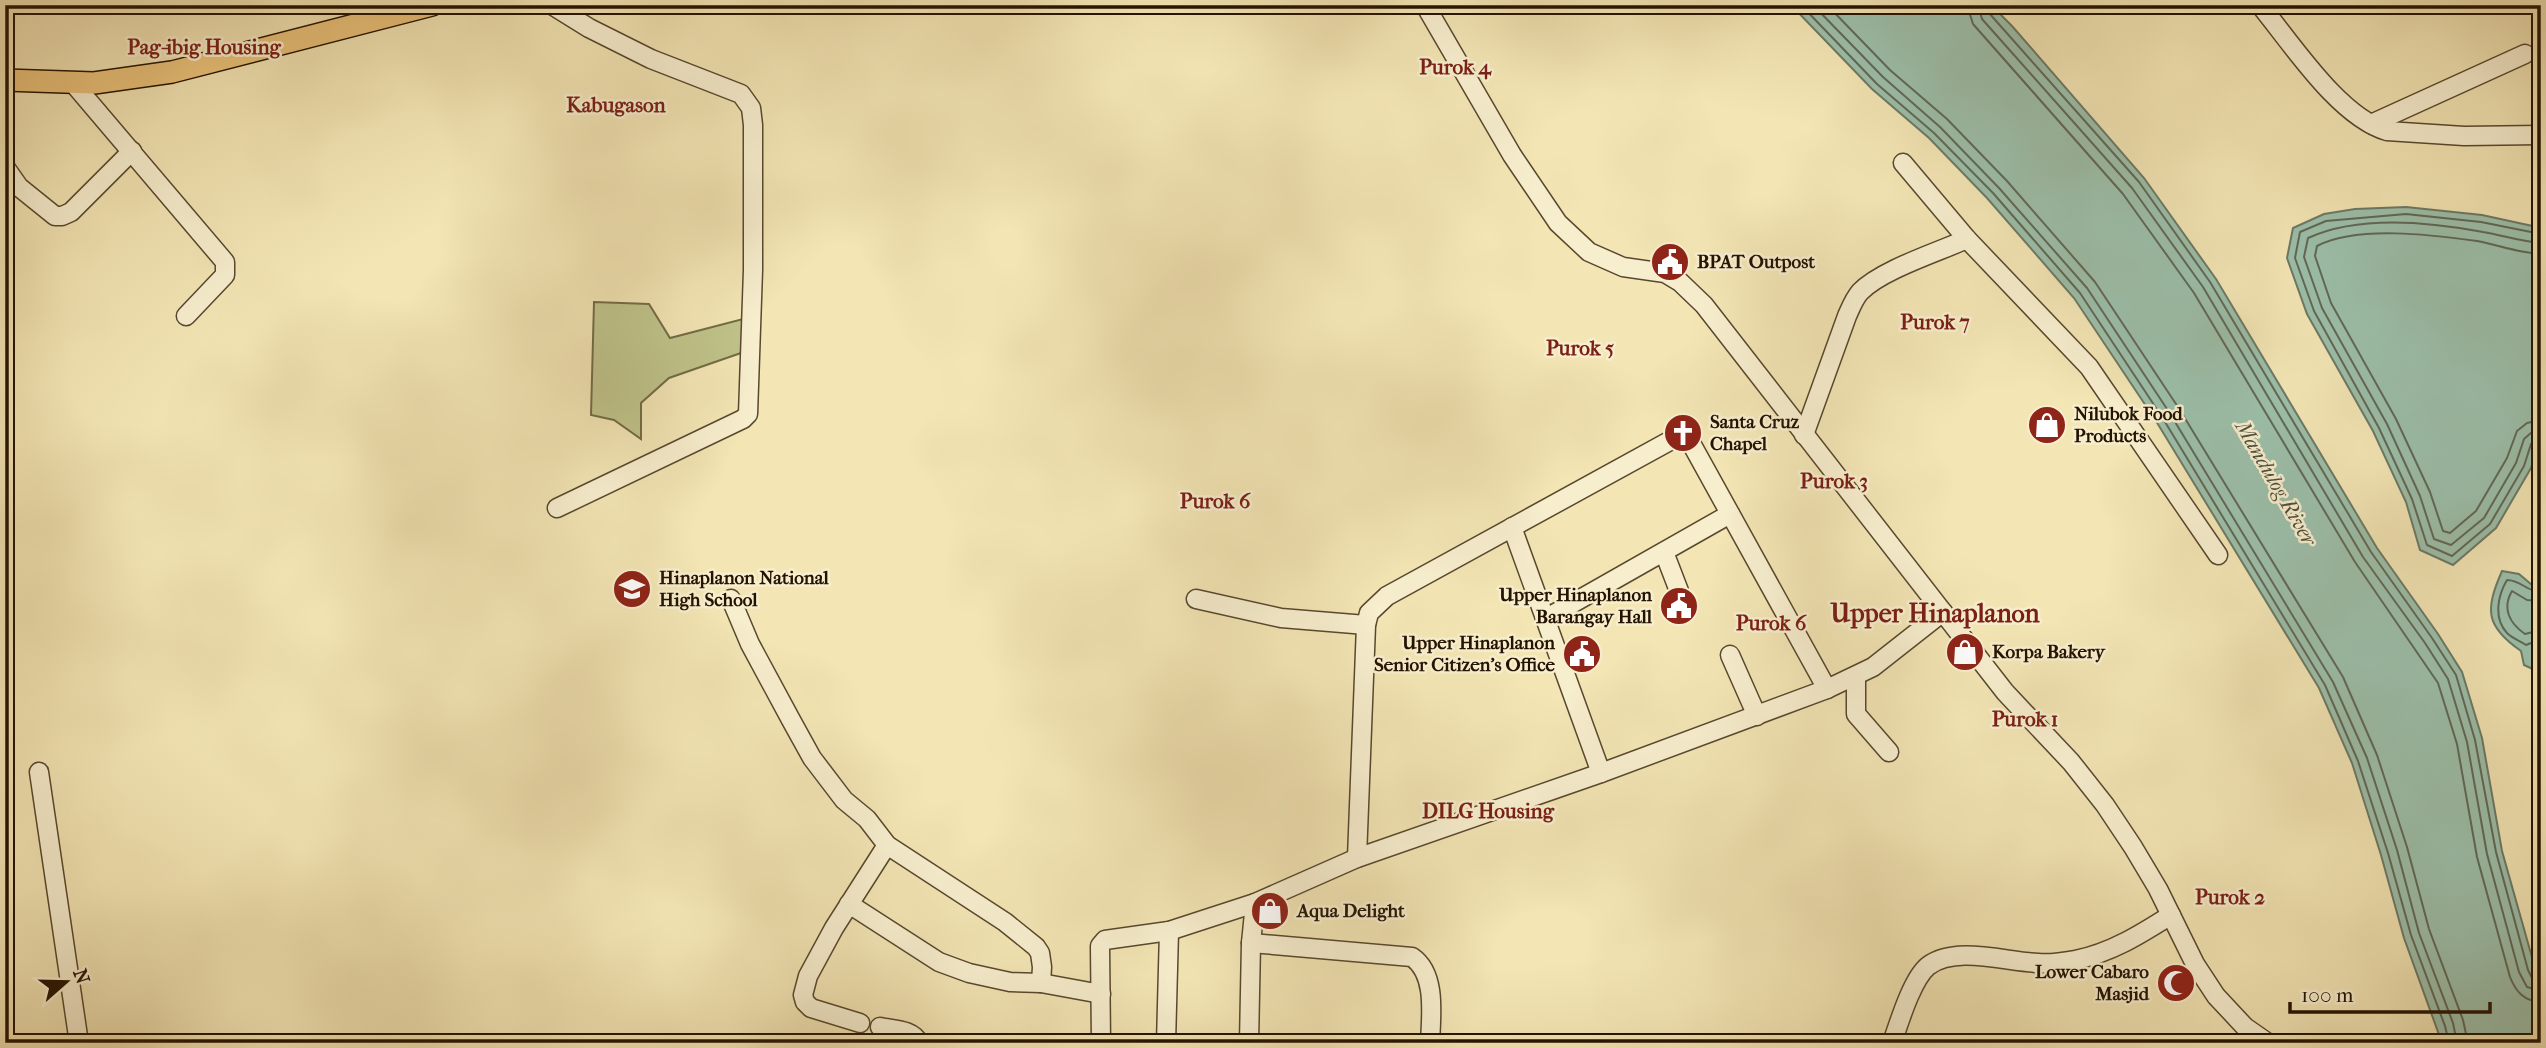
<svg xmlns="http://www.w3.org/2000/svg" width="2546" height="1048" viewBox="0 0 2546 1048" font-family="'IM FELL French Canon',serif">
	<style>
		.green { fill: #bfc38a; stroke: #726b46; stroke-width: 2 }
		.water { fill: #9cbfaa; stroke: #6c7a66; stroke-width: 2 }
		.lines { fill: none; stroke-linecap: round; stroke-linejoin: round }
		.shore { stroke: #606956; stroke-width: 2 }
		.minor-casing { stroke: #58482e; stroke-width: 21 }
		.major-casing { stroke: #241301; stroke-width: 24 }
		.minor { stroke: #f7eece; stroke-width: 18 }
		.major { stroke: #eac27a; stroke-width: 21 }
		.labels { text-anchor: middle; dominant-baseline: central; stroke-width: 5; stroke-linejoin: round; paint-order: stroke }
		.poi-label { font-size: 19px; font-weight: bold; fill: #241301; stroke: #f7eece; text-anchor: start }
		.neighbourhood-label { font-size: 21px; font-weight: bold; fill: #7a1f14; stroke: #f7eece }
		.water-label { font-size: 21px; font-style: italic; fill: #4e4f3c; stroke: #f7eece }
		.district-label { font-size: 26px; font-weight: bold; fill: #7a1f14; stroke: #f7eece }
	</style>
	<rect width="100%" height="100%" fill="#f3e5b4"/>
	<filter id="stains"><feTurbulence type="fractalNoise" baseFrequency=".00286" numOctaves="4"/><feColorMatrix values="0 0 0 0 .2 0 0 0 0 .09 0 0 0 0 .02 0 0 0 .5 -.17"/></filter>
	<radialGradient id="worn" r=".72"><stop offset=".6" stop-color="#630" stop-opacity="0"/><stop offset="1" stop-color="#630" stop-opacity=".3"/></radialGradient>
	<polygon class="green" points="594,302 649,304 670,338 743,319 741,353 669,378 641,403 641,439 614,420 591,415"/>
	<g class="water">
		<polygon points="1791,5 1991,5 2012,26 2144,178 2216,279 2377,548 2438,634 2462,672 2482,738 2502,851 2535,968 2541,982 2541,1043 2442,1043 2404,938 2381,855 2352,763 2319,688 2156,421 2074,298 1987,198 1929,138 1872,89"/>
		<polygon points="2406,207 2482,215 2537,227 2541,231 2539,441 2531,468 2496,528 2453,565 2420,550 2406,502 2373,431 2307,314 2287,258 2293,228 2324,214 2355,209"/>
		<path d="M2502,571L2519,574L2532,585H2541V641L2533,654L2535,670L2524,665L2521,651C2485,626 2485,610 2502,571Z"/>
	</g>
	<g class="lines">
		<g class="shore">
			<polyline points="1801,5 1877,84 1934,133 1993,193 2080,293 2162,417 2325,685 2358,761 2388,853 2411,935 2445,1026 2449,1043"/>
			<polyline points="1813,5 1883,77 1940,127 1999,188 2087,288 2169,412 2333,682 2367,758 2397,850 2419,933 2453,1023 2457,1043"/>
			<polyline points="1827,5 1890,70 1947,119 2007,181 2095,282 2178,407 2343,677 2377,755 2407,847 2429,929 2463,1020 2468,1043"/>
			<path d="M1967,5L1973,24L2123,194L2194,293L2355,562L2438,683L2457,744L2477,857L2510,977C2516,992 2524,1001 2541,1002"/>
			<polyline points="1978,5 1982,19 2132,188 2203,287 2363,557 2425,643 2448,679 2467,742 2487,854 2519,972 2527,987 2541,991"/>
			<polyline points="1987,5 1989,13 2139,182 2210,282 2371,552 2432,638 2456,675 2475,740 2496,852 2528,970 2533,980 2541,982"/>
			<polyline points="2541,234 2481,222 2406,214 2326,221 2300,232 2295,258 2314,311 2379,428 2412,499 2427,545 2452,556 2490,524 2524,466 2531,444 2541,439"/>
			<path d="M2541,243C2522,242 2502,235 2483,232C2430,222 2358,215 2308,238L2304,257L2322,308L2387,424L2420,496L2434,539L2451,545L2484,518L2516,463L2524,439L2532,432L2541,431"/>
			<path d="M2541,254C2519,253 2498,245 2477,241C2433,235 2357,225 2317,246L2315,256L2331,303L2396,419L2430,492L2443,531L2450,533L2476,511L2507,458L2517,431L2527,423L2541,420"/>
			<path d="M2541,592C2527,592 2521,580 2507,580C2498,595 2493,618 2507,633C2512,638 2520,641 2526,645L2541,639"/>
			<path d="M2541,601L2527,600L2512,591C2502,608 2509,623 2525,634L2541,630"/>
		</g>
		<defs>
			<g id="minor">
				<polyline points="552,5 589,28 651,59 741,94 751,108 753,125 753,270 748,414 743,419 557,508"/>
				<polyline points="1425,5 1512,155 1558,223 1589,252 1623,267 1665,273 1680,282 1704,305 2005,692 2071,762 2105,805 2133,847 2158,889 2195,964 2216,996 2245,1027 2268,1043"/>
				<path d="M2260,5C2292,44 2339,117 2387,131L2464,136L2541,135"/>
				<polyline points="73,83 225,262 225,275 186,316"/>
				<polyline points="2371,124 2525,54"/>
				<polyline points="1903,163 1967,239 2089,367 2218,555"/>
				<polyline points="5,167 19,187 55,216 62,216 71,212 132,151"/>
				<path d="M1804,435L1847,316C1851,307 1854,299 1860,292C1881,270 1938,252 1967,239"/>
				<polyline points="1512,527 1601,773"/>
				<polyline points="1664,552 1679,591"/>
				<polyline points="731,599 750,644 791,720 812,758 844,800 867,819 887,845 1005,922 1036,947 1040,953 1042,967 1041,983"/>
				<polyline points="1196,599 1281,618 1366,625"/>
				<polyline points="1545,619 1730,514"/>
				<polyline points="1730,655 1757,716"/>
				<polyline points="1856,676 1856,714 1889,752"/>
				<polyline points="39,772 79,1043"/>
				<polyline points="1357,858 1366,625 1369,613 1387,596 1675,438 1685,437 1691,443 1827,689"/>
				<polyline points="849,904 939,962 969,973 1010,982 1041,983 1101,994"/>
				<path d="M1251,943L1412,957C1437,974 1431,1016 1430,1043"/>
				<polyline points="860,1023 811,1008 805,1002 803,995 808,976 834,928 887,845"/>
				<path d="M880,1027C893,1030 913,1029 919,1043"/>
				<polyline points="1101,1043 1100,946 1105,940 1169,931 1255,903 1357,858 1601,773 1827,689 1873,667 1943,612"/>
				<polyline points="1166,1043 1169,931"/>
				<polyline points="1249,1043 1251,943 1255,903"/>
				<path d="M1892,1043C1899,1023 1912,979 1928,966C1956,945 2006,962 2038,963C2050,964 2064,962 2075,960C2111,953 2141,934 2171,915"/>
			</g>
			<polyline id="major" points="5,80 94,83 172,72 432,5"/>
		</defs>
		<use href="#minor" class="minor-casing"/>
		<use href="#major" class="major-casing"/>
		<use href="#minor" class="minor"/>
		<use href="#major" class="major"/>
	</g>
	<defs>
		<symbol id="civic-disc" viewBox="-11 -11 22 22"><circle r="9.5" fill="#8f2418" stroke="#f7eece"/><path d="M-.6-6.5H3V-4.5H.6V-3L4-1V1h2V6H-6V1h2V-1L-.6-3ZM-1.2 2.5V6h2.4V2.5Z" fill="#fff"/></symbol>
		<symbol id="shop-disc" viewBox="-11 -11 22 22"><circle r="9.5" fill="#8f2418" stroke="#f7eece"/><path d="M-5-2.5h2.3a2.7 3.5 0 0 1 5.4 0H5L5.5 6h-11ZM-1.5-2.5h3a1.5 2.3 0 0 0-3 0Z" fill="#fff"/></symbol>
		<symbol id="church-disc" viewBox="-11 -11 22 22"><circle r="9.5" fill="#8f2418" stroke="#f7eece"/><path d="M-1.2-6h2.4v3.5h3.3v2.4h-3.3V6h-2.4V-.1h-3.3v-2.4h3.3Z" fill="#fff"/></symbol>
		<symbol id="school-disc" viewBox="-11 -11 22 22"><circle r="9.5" fill="#8f2418" stroke="#f7eece"/><path d="M0-5L7-2L0 1L-7-2ZM-4 1L0 2.5L4 1V4Q0 6-4 4Z" fill="#fff"/></symbol>
		<symbol id="mosque-disc" viewBox="-11 -11 22 22"><circle r="9.5" fill="#8f2418" stroke="#f7eece"/><path d="M3.5-4.9A6 6 0 1 0 3.5 4.9A5 5 0 1 1 3.5-4.9Z" fill="#fff"/></symbol>
	</defs>
	<g fill-rule="evenodd">
		<use href="#civic-disc" x="1648" y="240" width="44" height="44"/>
		<use href="#shop-disc" x="2025" y="403" width="44" height="44"/>
		<use href="#church-disc" x="1661" y="411" width="44" height="44"/>
		<use href="#school-disc" x="610" y="567" width="44" height="44"/>
		<use href="#civic-disc" x="1657" y="584" width="44" height="44"/>
		<use href="#shop-disc" x="1943" y="630" width="44" height="44"/>
		<use href="#civic-disc" x="1560" y="632" width="44" height="44"/>
		<use href="#shop-disc" x="1248" y="889" width="44" height="44"/>
		<use href="#mosque-disc" x="2154" y="961" width="44" height="44"/>
	</g>
	<g class="labels">
		<g class="poi-label">
			<text x="1697" y="262">BPAT Outpost</text>
			<text x="2074" y="414">Nilubok Food<tspan x="2074" dy="22">Products</tspan></text>
			<text x="1710" y="422">Santa Cruz<tspan x="1710" dy="22">Chapel</tspan></text>
			<text x="659" y="578">Hinaplanon National<tspan x="659" dy="22">High School</tspan></text>
			<text x="1652" y="595" text-anchor="end">Upper Hinaplanon<tspan x="1652" dy="22">Barangay Hall</tspan></text>
			<text x="1555" y="643" text-anchor="end">Upper Hinaplanon<tspan x="1555" dy="22">Senior Citizen's Office</tspan></text>
			<text x="1992" y="652">Korpa Bakery</text>
			<text x="1297" y="911">Aqua Delight</text>
			<text x="2149" y="972" text-anchor="end">Lower Cabaro<tspan x="2149" dy="22">Masjid</tspan></text>
		</g>
		<g class="neighbourhood-label">
			<text x="204" y="47">Pag-ibig Housing</text>
			<text x="1455" y="67">Purok 4</text>
			<text x="616" y="105">Kabugason</text>
			<text x="1935" y="322">Purok 7</text>
			<text x="1580" y="348">Purok 5</text>
			<text x="1834" y="481">Purok 3</text>
			<text x="1215" y="501">Purok 6</text>
			<text x="1771" y="623">Purok 6</text>
			<text x="2025" y="719">Purok 1</text>
			<text x="1488" y="811">DILG Housing</text>
			<text x="2230" y="897">Purok 2</text>
		</g>
		<g class="water-label">
			<text transform="translate(2276 483) rotate(60)">Mandulog River</text>
		</g>
		<g class="district-label">
			<text x="1935" y="613">Upper Hinaplanon</text>
		</g>
	</g>
	<rect width="2546" height="1048" fill="none" stroke="#f3e5b4" stroke-width="28"/>
	<rect x="7" y="7" width="2532" height="1034" fill="none" stroke="#241301" stroke-width="3.5"/>
	<rect x="14" y="14" width="2518" height="1020" fill="none" stroke="#241301" stroke-width="2"/>
	<g transform="translate(66 982) rotate(70)" stroke="#f7eece" stroke-width="5" paint-order="stroke">
	<path d="M0-5L12 26L0 18L-12 26Z" fill="#241301"/>
	<text y="-10" font-size="19" font-weight="bold" text-anchor="middle" fill="#241301">N</text>
	</g>
	<path d="M2290 1002v10h200v-10" fill="none" stroke="#241301" stroke-width="3.5"/>
	<text x="2301" y="1002" font-size="21" fill="#241301" stroke="#f7eece" stroke-width="5" paint-order="stroke">100 m</text>
	<rect width="100%" height="100%" filter="url(#stains)"/>
	<rect width="100%" height="100%" fill="url(#worn)"/>
</svg>
